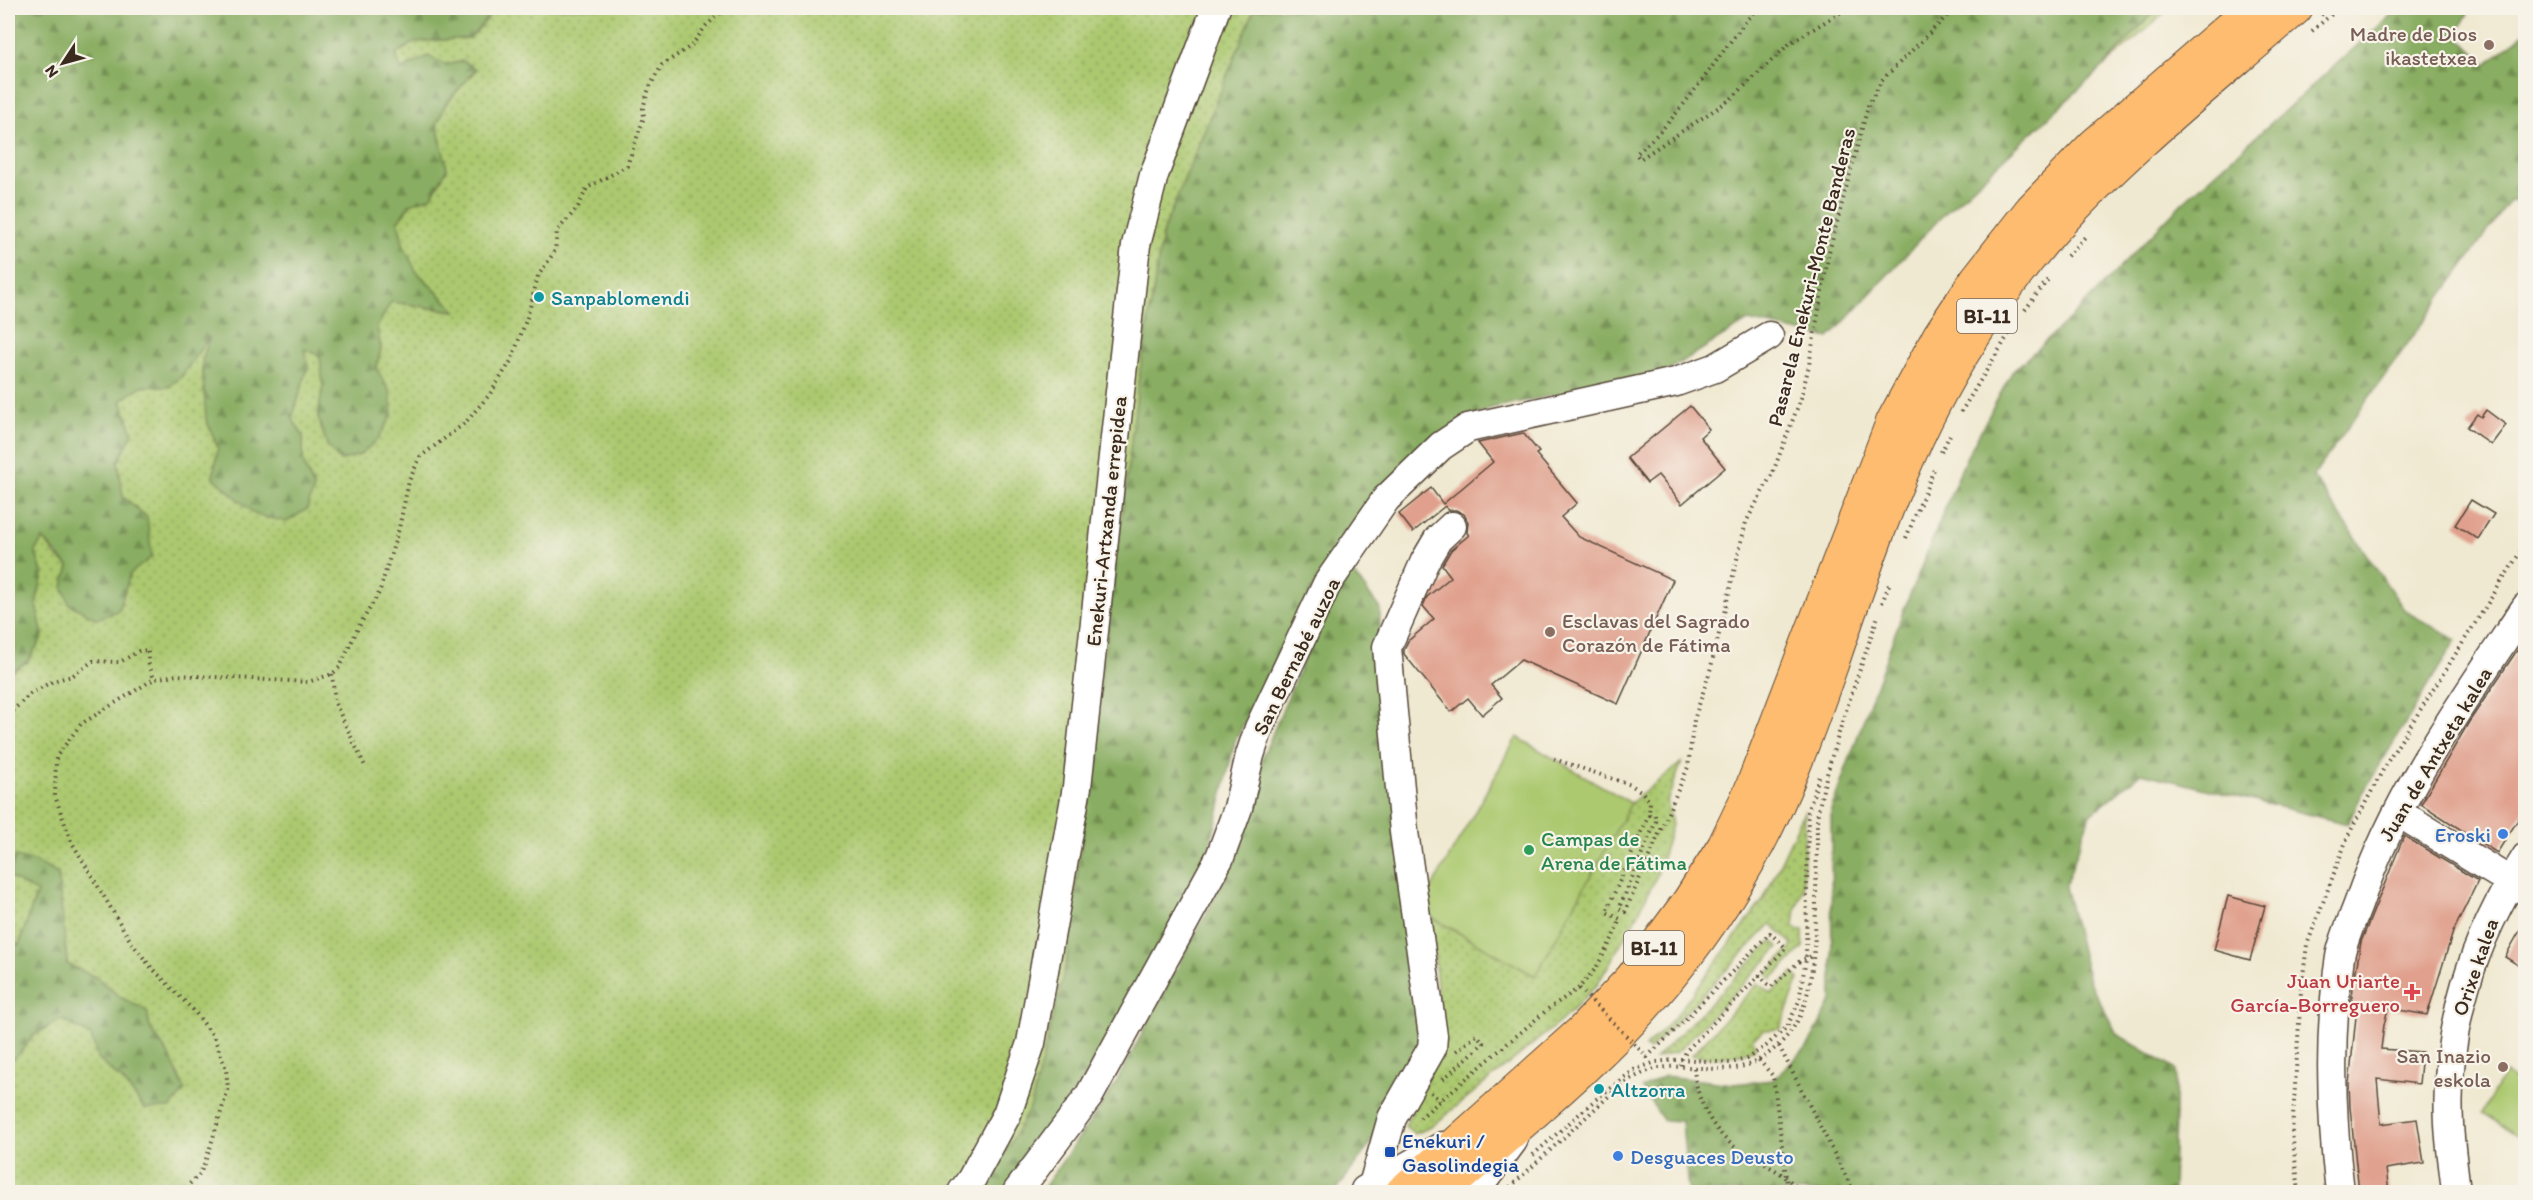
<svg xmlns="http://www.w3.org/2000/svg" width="2533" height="1200" viewBox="0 0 2533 1200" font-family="Itim,sans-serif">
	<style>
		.grass { fill: url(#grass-dots); stroke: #747a47; stroke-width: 1.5 }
		.forest { fill: url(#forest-firs); stroke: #626c40; stroke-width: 1.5 }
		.garden { fill: #acc970; stroke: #747a47; stroke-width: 1.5 }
		.building { fill: #e0a08d }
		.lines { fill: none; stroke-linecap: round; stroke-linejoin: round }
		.minor-casing { stroke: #564739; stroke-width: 31 }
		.major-casing { stroke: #564739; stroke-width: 35 }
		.path { stroke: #564739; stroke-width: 4; stroke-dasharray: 1.5 4.5; stroke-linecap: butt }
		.minor { stroke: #fff; stroke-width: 28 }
		.major { stroke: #febc70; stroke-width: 33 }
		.path-bridge { stroke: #564739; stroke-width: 4; stroke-dasharray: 1.5 4.5; stroke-linecap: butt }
		.education-dot { fill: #8d6e63; stroke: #f7f3e8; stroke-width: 2 }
		.culture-dot { fill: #0f9aa8; stroke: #f7f3e8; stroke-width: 2 }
		.shop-dot { fill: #3f7fe0; stroke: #f7f3e8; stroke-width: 2 }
		.leisure-dot { fill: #2e9e5b; stroke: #f7f3e8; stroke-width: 2 }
		.health-dot { fill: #e0444e; stroke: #f7f3e8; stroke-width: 2 }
		.transit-dot { fill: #1a4fb4; stroke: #f7f3e8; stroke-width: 2 }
		.labels { text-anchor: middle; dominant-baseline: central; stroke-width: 4.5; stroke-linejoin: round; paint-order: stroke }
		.shield { fill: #f7f3e8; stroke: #73665b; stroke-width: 1.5 }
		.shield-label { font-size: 20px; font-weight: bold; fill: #3b2a1e }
		.education-label { font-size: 21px; fill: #785e54; stroke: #f7f3e8; text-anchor: end }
		.street-label { font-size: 21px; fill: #3b2a1e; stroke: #f7f3e8 }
		.culture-label { font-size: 21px; fill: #0d838f; stroke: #f7f3e8; text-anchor: start }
		.shop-label { font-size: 21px; fill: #366cbe; stroke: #f7f3e8; text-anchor: end }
		.leisure-label { font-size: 21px; fill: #27864d; stroke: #f7f3e8; text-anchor: start }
		.health-label { font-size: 21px; fill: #be3a42; stroke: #f7f3e8; text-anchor: end }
		.transit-label { font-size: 21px; fill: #164399; stroke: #f7f3e8; text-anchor: start }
	</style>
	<defs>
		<pattern id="grass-dots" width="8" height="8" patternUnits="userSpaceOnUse" patternTransform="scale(1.5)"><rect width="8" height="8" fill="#acc970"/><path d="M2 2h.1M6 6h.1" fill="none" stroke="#8da35b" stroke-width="1.8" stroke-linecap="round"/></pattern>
		<pattern id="forest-firs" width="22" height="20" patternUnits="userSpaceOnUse" patternTransform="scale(1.5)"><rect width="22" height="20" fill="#89ad62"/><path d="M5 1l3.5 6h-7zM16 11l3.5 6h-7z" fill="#718d50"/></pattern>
	</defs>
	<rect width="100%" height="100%" fill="#f7f3e8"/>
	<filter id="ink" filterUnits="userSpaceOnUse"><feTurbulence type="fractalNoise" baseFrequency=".0167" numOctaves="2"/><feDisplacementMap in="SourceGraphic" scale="12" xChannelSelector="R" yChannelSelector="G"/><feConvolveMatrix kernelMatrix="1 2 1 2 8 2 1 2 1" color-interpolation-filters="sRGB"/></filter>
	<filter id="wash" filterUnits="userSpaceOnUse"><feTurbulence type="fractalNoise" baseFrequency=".008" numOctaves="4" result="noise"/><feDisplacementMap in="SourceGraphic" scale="24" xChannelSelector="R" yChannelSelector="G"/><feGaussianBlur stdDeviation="1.35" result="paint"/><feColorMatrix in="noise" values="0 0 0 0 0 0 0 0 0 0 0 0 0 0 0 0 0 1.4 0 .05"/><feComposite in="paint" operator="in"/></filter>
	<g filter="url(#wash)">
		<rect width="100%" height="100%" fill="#f0e9d1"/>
		<g class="grass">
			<path d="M493,8H1255L1163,231L1139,378L1067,960L1031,1106L983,1192H614L590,1188L566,1192H8V1062L18,1055L34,1035L62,1019L91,1036L98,1059L123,1081L145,1109L170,1057L150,1028L147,1011L120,997L97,978L67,964L58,874L37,892L19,945L8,939V674L28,661L43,636L36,603L43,575L35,551L43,538L55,555L69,567L63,587L119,610L147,517L123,497L118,462L133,433L121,401L141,386L168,387L210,335L206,419L218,448L213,477L314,488L303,462V436L292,418L300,392L304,348L320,355L323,385L318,417L390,392L376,368L381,349L377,327L391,302C413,304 434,310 456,311L415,270L403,244L398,221L410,204L431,197L447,169L437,125L445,105L476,70L463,61L446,65L428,56L401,71L396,54L415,42L470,38L487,19Z"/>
			<polygon points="2157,8 2170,8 2103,67"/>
			<polygon points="1682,762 1667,801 1672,825 1657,875 1637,916 1597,985 1561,1021 1431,1127 1415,1134 1405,1126 1442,1047 1431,917 1535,976 1631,803"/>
			<polygon points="1805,810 1803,890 1796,908 1794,926 1798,930 1803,930 1803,947 1772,979 1767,974 1793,945 1771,924 1649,1050 1645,1047 1674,1018 1763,900"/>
			<polygon points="1772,940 1779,947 1677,1052 1656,1058"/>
			<path d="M1793,973L1799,979L1780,1029L1765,1030L1753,1038L1755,1049C1735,1057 1714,1061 1692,1055L1758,983L1771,994Z"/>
		</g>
		<g class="forest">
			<polygon points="8,8 493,8 487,19 470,38 415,42 396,54 401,70 428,56 446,65 463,61 476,69 445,105 437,125 447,169 431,197 410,204 398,221 403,244 415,270 456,311 391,302 377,327 381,349 376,368 390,392 392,415 378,439 360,455 340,461 327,445 318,417 323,385 320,356 304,349 308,366 292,418 303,436 303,462 314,488 307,509 287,522 256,515 213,477 218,448 206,419 202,362 209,337 181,377 168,387 141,386 121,401 133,433 118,462 123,497 147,517 152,557 130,574 119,610 97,619 69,604 63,587 69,567 43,539 35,551 43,575 36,603 43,636 28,661 8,674"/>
			<polygon points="1255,8 2157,8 2103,67 1942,216 1829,338 1748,321 1665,372 1491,408 1423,443 1359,519 1316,583 1235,741 1217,820 1200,878 1113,1034 1011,1192 983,1192 1031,1106 1067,960 1139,378 1163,231"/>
			<polygon points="2399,8 2471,8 2456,35 2486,64 2525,33 2525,207 2511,199 2313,476 2405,611 2456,640 2361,796 2348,824 2141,773 2090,815 2065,887 2089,981 2117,1034 2176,1070 2173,1192 1688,1192 1682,1121 1663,1120 1642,1088 1665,1076 1733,1084 1773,1080 1808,1046 1832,1000 1831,810 1902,614 1965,460 2012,372 2076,313 2182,203"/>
			<polygon points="1352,571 1380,609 1380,654 1428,1043 1366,1150 1335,1192 1041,1192 1112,1090 1239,852 1263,756 1315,633"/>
			<polygon points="15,857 36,862 58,874 67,964 97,978 120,997 147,1011 150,1028 170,1057 185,1090 170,1108 145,1109 123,1081 98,1059 91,1036 62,1019 34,1035 18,1055 8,1062 8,939 19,945 37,892 9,877"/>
		</g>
		<g class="garden">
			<polygon points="1517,737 1631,803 1535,976 1431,917 1427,912 1426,898"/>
			<polygon points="2505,1073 2525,1086 2525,1140 2482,1113"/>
		</g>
		<g id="blocks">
			<g class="building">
				<polygon points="1690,406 1709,429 1700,437 1725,468 1682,504 1658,475 1647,483 1627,458"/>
				<polygon points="2486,410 2506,425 2491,445 2467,427 2477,414 2481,417"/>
				<polygon points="1523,433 1539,452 1536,454 1577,503 1561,517 1579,537 1673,580 1618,704 1521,660 1491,685 1502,698 1482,715 1468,698 1451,712 1404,654 1404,650 1408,641 1434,619 1423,606 1427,597 1451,577 1442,565 1451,550 1469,535 1467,533 1468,522 1464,514 1456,510 1448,510 1445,506 1413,532 1399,514 1431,488 1443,504 1493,462 1478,443"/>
				<polygon points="2471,500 2494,514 2478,539 2455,525"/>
				<polygon points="2526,637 2526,807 2497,853 2421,804 2469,722"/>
				<polygon points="2404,836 2478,881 2453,932 2427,1015 2388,1008 2384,1025 2381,1049 2422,1052 2419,1084 2377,1079 2381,1124 2417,1119 2424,1163 2386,1169 2389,1192 2359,1192 2350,1107 2349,1084 2357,1007 2351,1006 2353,988 2361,942"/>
				<polygon points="2228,896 2265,906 2250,960 2214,950"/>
				<polygon points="2526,920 2526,970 2505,957"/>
			</g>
		</g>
	</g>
	<g filter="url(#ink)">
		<use href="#blocks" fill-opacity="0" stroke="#564739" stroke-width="1.5"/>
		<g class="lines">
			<defs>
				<g id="minor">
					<polyline points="2412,821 2526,891"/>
					<polyline points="1365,1190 1443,1146"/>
					<polyline points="962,1192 971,1180 1007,1114 1031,1043 1077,787 1136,245 1154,175 1216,8"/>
					<polyline points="1017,1192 1089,1096 1220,857 1238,808 1250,755 1259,728 1327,584 1386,499 1441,446 1468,428 1676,382 1715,368 1769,336"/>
					<polyline points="1371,1192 1392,1118 1432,1048 1433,1036 1404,832 1387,647 1425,561 1438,539 1452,526"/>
					<polyline points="1475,1192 1513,1141"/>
					<path d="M2340,1192C2331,1116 2328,1034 2340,957C2343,939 2353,919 2359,902C2396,794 2463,701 2526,607"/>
					<path d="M2456,1192C2454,1170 2450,1147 2449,1124C2444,1025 2473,940 2526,857"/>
				</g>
				<g id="major">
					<polyline points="1402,1192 1581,1032 1632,978 1689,901 1724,846 1751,790 1893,421 1939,336 1976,280 2031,210 2094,145 2252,8"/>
					<path d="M1442,1192C1494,1146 1549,1102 1599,1053C1658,996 1710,931 1750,859C1784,799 1808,731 1831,666C1867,561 1902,452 1961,356C1988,312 2018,269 2053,230C2127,148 2214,80 2296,8"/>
				</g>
			</defs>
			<use href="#minor" class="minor-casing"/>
			<use href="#major" class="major-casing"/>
			<g class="path">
				<path d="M1757,8C1716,56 1685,113 1636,154L1640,159L1731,99L1790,43L1848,8"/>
				<polyline points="2321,15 2329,8"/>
				<polyline points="2312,31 2339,8"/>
				<polyline points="2067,256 2085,237"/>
				<polyline points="2025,310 2049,278"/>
				<polyline points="1961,412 2015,324"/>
				<polyline points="1941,452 1950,435"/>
				<polyline points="1906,538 1935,467"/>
				<polyline points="1882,603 1890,582"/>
				<polyline points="332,674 335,703 365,766"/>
				<polyline points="8,715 30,694 53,681 72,676 93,661 120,662 139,651 148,650 148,662 154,679"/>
				<polyline points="1554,759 1631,785 1642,792 1650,802 1649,815 1606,912 1620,919 1612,939"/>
				<polyline points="1649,815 1655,815 1656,821 1619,909 1625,912 1688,767 1694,720 1710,671 1746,522 1773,472 1801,398 1809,365 1829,252 1868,106 1882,80 1955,8"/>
				<polyline points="1759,975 1771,987 1800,961 1812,956"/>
				<polyline points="1673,1032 1770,933 1786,948 1687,1050 1682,1059 1681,1067"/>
				<polyline points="1779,1046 1854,1192"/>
				<polyline points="1759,1060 1773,1076 1788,1192"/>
				<path d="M1694,1068C1696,1101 1714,1136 1744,1153C1764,1164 1786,1173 1800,1192"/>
				<polyline points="1443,1079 1484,1043 1477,1035 1455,1052"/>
				<polyline points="1431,1092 1440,1101"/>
				<polyline points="1420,1118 1548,1009 1579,988"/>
				<polyline points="1533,1155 1595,1100 1634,1070 1656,1062 1682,1059 1731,1063 1746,1059 1766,1046 1787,1027 1799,1001 1806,959 1808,812 1819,777"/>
				<path d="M1510,1187L1622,1084C1633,1078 1647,1070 1659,1068C1696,1062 1731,1080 1765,1056C1781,1045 1795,1029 1802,1011C1819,967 1815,896 1817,848C1817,835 1816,820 1819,807C1833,743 1857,679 1878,616"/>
				<polyline points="181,1192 200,1174 209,1151 228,1089 226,1069 214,1037 195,1012 150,966 131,942 71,841 55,796 56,757 81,724 154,679 177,675 308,682 332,674 340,667 358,628 379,593 399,528 409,481 420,457 465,423 490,394 511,361 528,315 538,276 555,251 557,231 578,207 587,188 627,166 644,117 643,108 649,88 662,65 691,46 706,26 721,12 736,8"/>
				<polyline points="2299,1192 2292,1133 2301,991 2307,945 2348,836 2386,764 2526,543"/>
			</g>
			<use href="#minor" class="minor"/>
			<use href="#major" class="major"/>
			<polyline class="path-bridge" points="1612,939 1596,968 1579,988 1647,1057 1673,1032"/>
		</g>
	</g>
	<g class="education-dot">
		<circle cx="2489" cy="45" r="6"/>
		<circle cx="1550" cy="632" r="6"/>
		<circle cx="2503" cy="1067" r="6"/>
	</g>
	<g class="culture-dot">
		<circle cx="539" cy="297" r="6"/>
		<circle cx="1599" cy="1089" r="6"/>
	</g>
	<g class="shop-dot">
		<circle cx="2503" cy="834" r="6"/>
		<circle cx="1618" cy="1156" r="6"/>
	</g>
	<circle class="leisure-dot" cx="1529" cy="850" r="6"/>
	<path class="health-dot" d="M2409 983h6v6h6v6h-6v6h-6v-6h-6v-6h6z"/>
	<rect class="transit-dot" x="1384" y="1146" width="12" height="12" rx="3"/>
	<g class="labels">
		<g class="shield">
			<rect x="1957" y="299" width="60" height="34" rx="4.5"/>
			<rect x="1624" y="931" width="60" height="34" rx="4.5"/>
		</g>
		<g class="shield-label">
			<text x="1987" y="316">BI-11</text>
			<text x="1654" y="948">BI-11</text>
		</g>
		<g class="education-label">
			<text x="2477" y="33">Madre de Dios<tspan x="2477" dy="24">ikastetxea</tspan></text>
			<text x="1562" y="620" text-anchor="start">Esclavas del Sagrado<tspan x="1562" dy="24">Corazón de Fátima</tspan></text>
			<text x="2491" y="1055">San Inazio<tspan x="2491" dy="24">eskola</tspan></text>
		</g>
		<g class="street-label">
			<text transform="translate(1811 277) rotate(-76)">Pasarela Enekuri-Monte Banderas</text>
			<text transform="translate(1106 521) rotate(-84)">Enekuri-Artxanda errepidea</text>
			<text transform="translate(1296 656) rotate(-64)">San Bernabé auzoa</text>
			<text transform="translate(2435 754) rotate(-59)">Juan de Antxeta kalea</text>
			<text transform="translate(2475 967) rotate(-71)">Orixe kalea</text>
		</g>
		<g class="culture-label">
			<text x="551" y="297">Sanpablomendi</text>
			<text x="1611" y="1089">Altzorra</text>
		</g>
		<g class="shop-label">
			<text x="2491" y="834">Eroski</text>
			<text x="1630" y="1156" text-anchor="start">Desguaces Deusto</text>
		</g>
		<g class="leisure-label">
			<text x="1541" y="838">Campas de<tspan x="1541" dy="24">Arena de Fátima</tspan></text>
		</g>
		<g class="health-label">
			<text x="2400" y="980">Juan Uriarte<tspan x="2400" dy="24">García-Borreguero</tspan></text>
		</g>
		<g class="transit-label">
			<text x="1402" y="1140">Enekuri /<tspan x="1402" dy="24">Gasolindegia</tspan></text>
		</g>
	</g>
	<rect width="2533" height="1200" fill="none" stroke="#f7f3e8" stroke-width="30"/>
	<g transform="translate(63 63) rotate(234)" stroke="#f7f3e8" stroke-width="4.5" paint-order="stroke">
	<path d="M0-4.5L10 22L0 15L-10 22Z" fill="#3b2a1e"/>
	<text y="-9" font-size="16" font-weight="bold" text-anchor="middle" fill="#3b2a1e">N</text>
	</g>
</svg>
